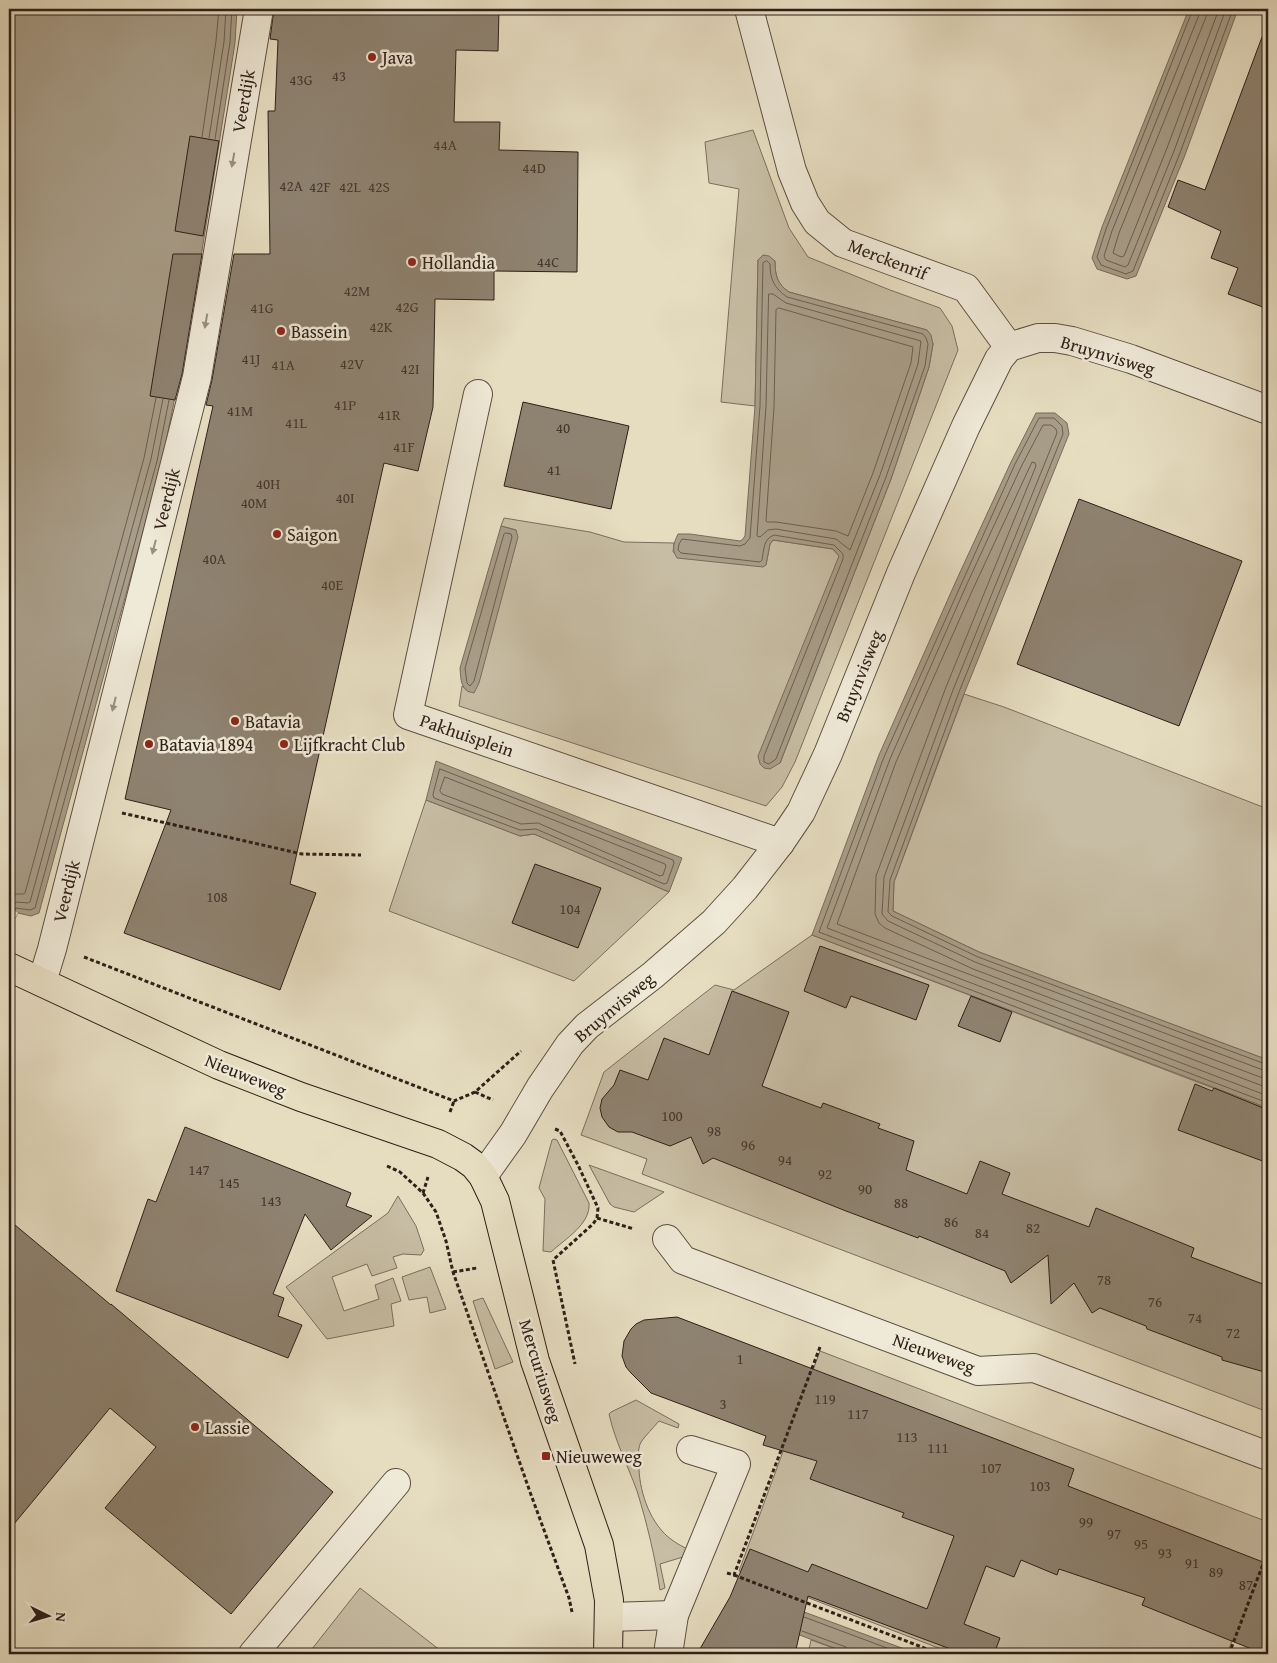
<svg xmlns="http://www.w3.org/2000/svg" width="1277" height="1663" viewBox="0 0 1277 1663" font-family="'Gentium Book Plus',serif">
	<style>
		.green { fill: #c7bda4; stroke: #7b6e5e }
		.water { fill: #a89d88; stroke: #786b5b }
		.pier { fill: #e6ddc1 }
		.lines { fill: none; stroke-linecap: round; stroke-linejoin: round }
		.shore { stroke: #6c5e50; stroke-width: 1 }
		.building { fill: #8e8270; stroke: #2f2018 }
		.minor-casing { stroke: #5d4f42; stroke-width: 30 }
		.major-casing { stroke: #2f2018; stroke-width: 30 }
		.path { stroke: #2f2018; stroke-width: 3; stroke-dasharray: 4 2.5; stroke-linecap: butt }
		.minor { stroke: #efe9d7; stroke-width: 28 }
		.major { stroke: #e6ddc1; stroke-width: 28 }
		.oneway { fill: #998f81 }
		.poi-dot { fill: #8f2418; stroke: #efe9d7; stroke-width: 2 }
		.labels { text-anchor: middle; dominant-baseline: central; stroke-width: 5; stroke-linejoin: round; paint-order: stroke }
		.number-label { font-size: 15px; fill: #47382e }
		.poi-label { font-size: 18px; fill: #2f2018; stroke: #efe9d7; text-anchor: start }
		.street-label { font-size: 18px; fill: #2f2018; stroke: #efe9d7 }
	</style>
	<rect width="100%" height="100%" fill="#e6ddc1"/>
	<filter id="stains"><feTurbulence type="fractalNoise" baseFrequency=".004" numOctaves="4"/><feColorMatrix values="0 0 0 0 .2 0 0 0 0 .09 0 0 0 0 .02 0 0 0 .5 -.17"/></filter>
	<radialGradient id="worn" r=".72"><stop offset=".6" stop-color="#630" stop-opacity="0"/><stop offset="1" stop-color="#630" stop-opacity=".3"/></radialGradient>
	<g class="green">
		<path d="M753,130L789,228L808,257L890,290L940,308L952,326L958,350L795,762L782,787L766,806L459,706L462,686L469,692L516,530L501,526L504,518L590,532L624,542L674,543L673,552L766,565L770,544L773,540L833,549L839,556L780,763L891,479L929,367L933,344L927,330L789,292C777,284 775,275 775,261L763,255L758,260L755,406L721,402L739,189L709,183L705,142Z"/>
		<polygon points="964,694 1004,707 1268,809 1268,1060 979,952 893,911 894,882"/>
		<polygon points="426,800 520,836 534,834 669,892 574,981 389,911"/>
		<polygon points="812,935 1268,1109 1268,1412 642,1174 647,1159 581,1135 604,1072 715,985 734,990"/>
		<path d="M554,1139L557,1140L589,1203C591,1224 565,1239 551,1252L543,1251L545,1199L539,1188L552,1140Z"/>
		<polygon points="589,1165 664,1192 634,1212 614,1207 610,1204"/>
		<polygon points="398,1196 416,1226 424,1250 421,1255 403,1254 393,1257 397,1268 372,1276 367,1264 332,1277 344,1311 379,1299 375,1285 393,1278 401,1301 391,1304 394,1326 327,1339 286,1287 388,1213"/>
		<polygon points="430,1267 446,1309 430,1313 427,1297 409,1300 402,1277"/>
		<polygon points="483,1298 513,1362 495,1369 473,1301"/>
		<polygon points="820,1351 1268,1522 1268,1546 1227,1654 954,1654 739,1571"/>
		<path d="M636,1400L679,1424L678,1428L659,1421C653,1428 646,1435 641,1442C637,1449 639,1461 639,1469C640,1494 651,1525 672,1540C680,1546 688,1549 696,1553L660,1564L665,1588L660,1590C655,1557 647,1523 637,1491C628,1466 615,1441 609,1414L611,1412Z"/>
		<polygon points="360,1588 445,1654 308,1654"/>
		<polygon points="811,1640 850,1654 808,1654"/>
	</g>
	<g class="water">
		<polygon points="9,9 237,9 235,43 194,301 162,462 39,913 31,916 18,913 9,930"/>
		<polygon points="1189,9 1238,9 1185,155 1136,276 1127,279 1097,269 1092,258 1102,227"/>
		<path d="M763,255L769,256L775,261C775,275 777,284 789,292L927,330L931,335L933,344L929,367L891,479L780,763L770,769L764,768L760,764L758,756L839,556L833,549L773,540L770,544L766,565L763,567L677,558C671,549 674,543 678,534H690L740,541L742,540L745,536L755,406L758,260Z"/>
		<polygon points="1036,413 1055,413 1067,423 1069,434 964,694 939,760 894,882 893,911 979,952 1268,1060 1268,1108 812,935 879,755 956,581 1011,462"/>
		<path d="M501,526L516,530L518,537L479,683L474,693C460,691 461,679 460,668Z"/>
		<polygon points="436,761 682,858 669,892 534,834 520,836 426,800"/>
		<polygon points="777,1602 918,1654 850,1654 789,1631"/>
	</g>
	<polygon class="pier" points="9,908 18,913 9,930"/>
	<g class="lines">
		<g class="shore">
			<polyline points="1193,9 1106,229 1097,257 1101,265 1126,274 1133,271 1180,153 1233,9"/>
			<polyline points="1200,9 1199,15 1112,231 1104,256 1106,260 1125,267 1128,265 1174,151 1226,9"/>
			<polyline points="1207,9 1206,17 1119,233 1113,253 1121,257 1124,256 1167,148 1219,9"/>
			<polyline points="202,137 216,41 219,9"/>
			<polyline points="209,138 224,42 226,9"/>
			<polyline points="215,139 230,42 232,9"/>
			<path d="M767,261L770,264C770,279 774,288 787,297L923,334L926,338L928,344L925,366L886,477L776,759L769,764L764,762V756L843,559V554L834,545L774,535C763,539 764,550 762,560L760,562L681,553L678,550L679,544L682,539L740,546L745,544L750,538L760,406L763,263Z"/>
			<polygon points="769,294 773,294 786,303 921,341 918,364 880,475 850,550 836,539 776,529 768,530 760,537 757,536 766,406"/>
			<polygon points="779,308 913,347 911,363 873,473 848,536 836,531 776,522 767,522 766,521 774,407 776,310"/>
			<polygon points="506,533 511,534 512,537 474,681 470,686 467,683 465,668 504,534"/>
			<polygon points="440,769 673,860 674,863 667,883 664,884 536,829 520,830 434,798 433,795"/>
			<polygon points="445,777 665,864 666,866 663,875 660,876 538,823 521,824 442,794 440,791"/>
			<polyline points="9,897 15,894 23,894 25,893 144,458 156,398"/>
			<polyline points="9,906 17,902 28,903 30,902 151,459 163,399"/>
			<polyline points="9,919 16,908 30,910 35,908 157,461 169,400"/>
			<polyline points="1268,1065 978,957 892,916 888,912 890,880 959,692 1063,434 1062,426 1054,418 1039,418 1015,464 884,757 819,932 1268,1103"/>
			<polyline points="1268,1071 1263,1070 975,962 888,921 882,914 884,877 953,690 1057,433 1056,429 1051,425 1043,425 1021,467 966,586 890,759 827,928 1268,1096"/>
			<polyline points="1268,1079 1260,1077 973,969 885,928 879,923 875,914 876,876 946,687 1036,466 1035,463 1032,462 973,589 896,762 837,924 1268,1088"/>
			<polyline points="804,1617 903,1654"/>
			<polyline points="802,1631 846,1647 849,1651 849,1654"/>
		</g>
	</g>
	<g class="building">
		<polygon points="274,9 499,9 498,51 456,50 454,122 500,122 499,150 578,152 577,272 494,271 494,300 435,299 433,407 418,471 384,463 290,884 316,893 280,990 124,933 171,810 125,799 213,406 206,405 212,380 234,254 270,254 268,111 275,111 278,40 270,39"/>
		<polygon points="1265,29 1268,29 1268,309 1228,294 1238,268 1211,258 1221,231 1168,207 1178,180 1205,190"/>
		<polygon points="190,136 219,141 203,236 175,231"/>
		<polygon points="173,254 202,254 182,374 175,400 150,396"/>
		<polygon points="523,402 629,426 611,509 504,486"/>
		<polygon points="1079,499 1242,561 1179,726 1017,664"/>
		<polygon points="535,864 601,888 578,948 512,923"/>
		<polygon points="820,946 929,985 916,1020 851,996 846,1008 804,991"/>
		<polygon points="732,991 789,1012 762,1086 821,1108 823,1103 880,1124 878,1128 914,1141 906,1170 967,1194 980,1161 1010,1173 1002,1194 1089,1227 1096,1208 1194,1248 1191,1257 1268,1286 1268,1373 1222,1360 1222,1357 1147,1329 1146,1326 1100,1308 1092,1313 1074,1283 1051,1304 1048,1255 1011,1283 1005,1271 919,1236 918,1238 846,1211 713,1158 703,1164 691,1137 670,1146 632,1132 618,1132 609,1127 602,1117 600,1108 602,1099 614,1085 620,1070 648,1080 664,1038 709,1055"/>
		<polygon points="971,996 1012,1012 1000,1042 958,1026"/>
		<polygon points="1195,1084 1212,1091 1214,1088 1268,1110 1268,1163 1178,1130"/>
		<polygon points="185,1127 351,1193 346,1206 372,1216 331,1250 305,1214 273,1294 284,1298 278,1316 302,1325 288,1358 116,1291 148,1199 156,1202"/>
		<polygon points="9,1220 111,1305 111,1304 333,1492 231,1614 105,1508 156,1447 110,1408 9,1530"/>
		<polygon points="677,1317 1074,1469 1068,1486 1268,1564 1268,1654 1264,1654 1142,1605 1145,1598 1059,1569 1057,1575 1021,1560 1014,1577 986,1566 964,1624 1000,1638 994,1654 964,1654 808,1596 795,1654 697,1654 730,1597 750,1549 808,1572 812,1564 927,1609 954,1536 902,1517 904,1513 810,1479 817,1461 763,1445 766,1436 651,1393 631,1373 626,1367 622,1356 624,1341 631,1329 636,1324 644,1320"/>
	</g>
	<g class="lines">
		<defs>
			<g id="minor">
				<polyline points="749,9 792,171 805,203 817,222 843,243 966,288 1009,347"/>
				<polyline points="478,394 408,715 780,843"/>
				<polyline points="42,982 52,949 197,377 259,9"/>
				<polyline points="483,1176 513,1134 540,1088 570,1044 587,1026 653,975 714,922 745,888 780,843 801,812 828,754 901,573 966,426 999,359 1009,347 1038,338 1055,338 1072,341 1131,359 1268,410"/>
				<polyline points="667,1239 683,1260 978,1371 1034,1368 1268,1456"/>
				<polyline points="609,1617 674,1615"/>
				<polyline points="253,1654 396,1483"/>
				<polyline points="668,1654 674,1615 736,1464 691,1450"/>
			</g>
			<polyline id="major" points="9,967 219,1065 301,1097 438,1144 463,1157 474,1165 483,1176 495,1201 535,1361 599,1545 609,1600 608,1654"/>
		</defs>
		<use href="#minor" class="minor-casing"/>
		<use href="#major" class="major-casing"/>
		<g class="path">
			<polyline points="122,813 302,854 361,855"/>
			<polyline points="84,957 454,1101 475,1092 521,1051"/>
			<polyline points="475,1092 493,1100"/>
			<polyline points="450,1112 454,1101"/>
			<polyline points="555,1129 560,1131 578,1165 598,1208 597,1218 593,1224 553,1260 575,1364"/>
			<polyline points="387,1166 400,1172 423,1193 436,1212 446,1241 453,1272 530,1492 569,1598 572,1612"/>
			<polyline points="423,1193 428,1177"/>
			<polyline points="597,1218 634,1229"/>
			<polyline points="453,1272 477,1268"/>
			<polyline points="727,1573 734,1575 820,1347"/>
			<polyline points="734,1575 940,1654"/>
			<polyline points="1229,1654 1268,1551"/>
		</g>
		<use href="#minor" class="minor"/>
		<use href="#major" class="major"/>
	</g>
	<defs><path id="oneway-solid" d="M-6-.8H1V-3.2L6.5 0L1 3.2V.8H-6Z" transform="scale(1.25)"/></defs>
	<g class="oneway">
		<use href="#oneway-solid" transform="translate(233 160) rotate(100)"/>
		<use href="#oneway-solid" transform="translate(206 321) rotate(100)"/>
		<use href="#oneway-solid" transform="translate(154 547) rotate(104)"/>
		<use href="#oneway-solid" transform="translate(114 704) rotate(104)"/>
	</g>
	<g class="poi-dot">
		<circle cx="372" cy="57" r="5"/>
		<circle cx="412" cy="262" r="5"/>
		<circle cx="281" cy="331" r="5"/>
		<circle cx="277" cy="534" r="5"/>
		<circle cx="235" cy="721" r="5"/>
		<circle cx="149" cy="744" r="5"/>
		<circle cx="284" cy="744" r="5"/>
		<circle cx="195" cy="1427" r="5"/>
		<rect x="541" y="1451" width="10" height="10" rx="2.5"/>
	</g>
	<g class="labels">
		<g class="number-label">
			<text x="339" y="75">43</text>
			<text x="301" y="79">43G</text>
			<text x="445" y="144">44A</text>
			<text x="534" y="167">44D</text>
			<text x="291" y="185">42A</text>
			<text x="320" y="186">42F</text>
			<text x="350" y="186">42L</text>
			<text x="379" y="186">42S</text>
			<text x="548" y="261">44C</text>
			<text x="357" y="290">42M</text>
			<text x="407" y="306">42G</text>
			<text x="262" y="307">41G</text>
			<text x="381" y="326">42K</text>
			<text x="251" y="358">41J</text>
			<text x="352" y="363">42V</text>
			<text x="283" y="364">41A</text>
			<text x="410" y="368">42I</text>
			<text x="345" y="404">41P</text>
			<text x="240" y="410">41M</text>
			<text x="389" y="414">41R</text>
			<text x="296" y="422">41L</text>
			<text x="563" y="427">40</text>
			<text x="404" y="446">41F</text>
			<text x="554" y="469">41</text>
			<text x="268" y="483">40H</text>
			<text x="345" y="497">40I</text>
			<text x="254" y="502">40M</text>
			<text x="214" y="558">40A</text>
			<text x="332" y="584">40E</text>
			<text x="217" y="896">108</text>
			<text x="570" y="908">104</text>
			<text x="672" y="1115">100</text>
			<text x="714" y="1130">98</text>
			<text x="748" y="1144">96</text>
			<text x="785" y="1159">94</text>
			<text x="199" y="1169">147</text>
			<text x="825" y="1173">92</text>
			<text x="229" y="1182">145</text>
			<text x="865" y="1188">90</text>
			<text x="271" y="1200">143</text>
			<text x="901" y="1202">88</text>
			<text x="951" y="1221">86</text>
			<text x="1033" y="1227">82</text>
			<text x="982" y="1232">84</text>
			<text x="1104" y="1279">78</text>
			<text x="1155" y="1301">76</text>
			<text x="1195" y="1317">74</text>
			<text x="1233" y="1332">72</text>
			<text x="740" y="1358">1</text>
			<text x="825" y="1398">119</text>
			<text x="723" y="1403">3</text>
			<text x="858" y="1413">117</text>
			<text x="907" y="1436">113</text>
			<text x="938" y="1447">111</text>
			<text x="991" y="1467">107</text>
			<text x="1040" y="1485">103</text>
			<text x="1086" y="1521">99</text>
			<text x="1114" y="1533">97</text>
			<text x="1141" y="1543">95</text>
			<text x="1165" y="1552">93</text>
			<text x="1192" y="1562">91</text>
			<text x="1216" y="1571">89</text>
			<text x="1246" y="1584">87</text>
		</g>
		<g class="poi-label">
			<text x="382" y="57">Java</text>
			<text x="422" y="262">Hollandia</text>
			<text x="291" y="331">Bassein</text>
			<text x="287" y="534">Saigon</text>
			<text x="245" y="721">Batavia</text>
			<text x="159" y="744">Batavia 1894</text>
			<text x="294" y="744">Lijfkracht Club</text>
			<text x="205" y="1427">Lassie</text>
			<text x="556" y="1456">Nieuweweg</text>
		</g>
		<g class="street-label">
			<text transform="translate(243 101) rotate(-80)">Veerdijk</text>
			<text transform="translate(888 259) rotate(21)">Merckenrif</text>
			<text transform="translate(1108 355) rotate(17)">Bruynvisweg</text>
			<text transform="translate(166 499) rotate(-76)">Veerdijk</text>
			<text transform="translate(859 676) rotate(-68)">Bruynvisweg</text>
			<text transform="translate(467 735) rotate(19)">Pakhuisplein</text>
			<text transform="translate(66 891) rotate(-76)">Veerdijk</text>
			<text transform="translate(614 1007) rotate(-40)">Bruynvisweg</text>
			<text transform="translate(246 1075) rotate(22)">Nieuweweg</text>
			<text transform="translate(934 1353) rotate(20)">Nieuweweg</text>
			<text transform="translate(541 1371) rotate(73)">Mercuriusweg</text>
		</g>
	</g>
	<rect width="1277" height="1663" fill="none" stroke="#e6ddc1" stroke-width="30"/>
	<rect x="10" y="10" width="1257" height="1643" fill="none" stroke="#2f2018" stroke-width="2.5"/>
	<rect x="15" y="15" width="1247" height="1633" fill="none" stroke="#2f2018"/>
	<g transform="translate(48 1616) rotate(95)" stroke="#efe9d7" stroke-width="4" paint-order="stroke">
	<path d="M0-4L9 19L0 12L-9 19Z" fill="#2f2018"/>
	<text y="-8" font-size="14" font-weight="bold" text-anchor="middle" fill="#2f2018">N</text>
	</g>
	<rect width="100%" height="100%" filter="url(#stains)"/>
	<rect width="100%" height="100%" fill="url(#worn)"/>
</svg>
